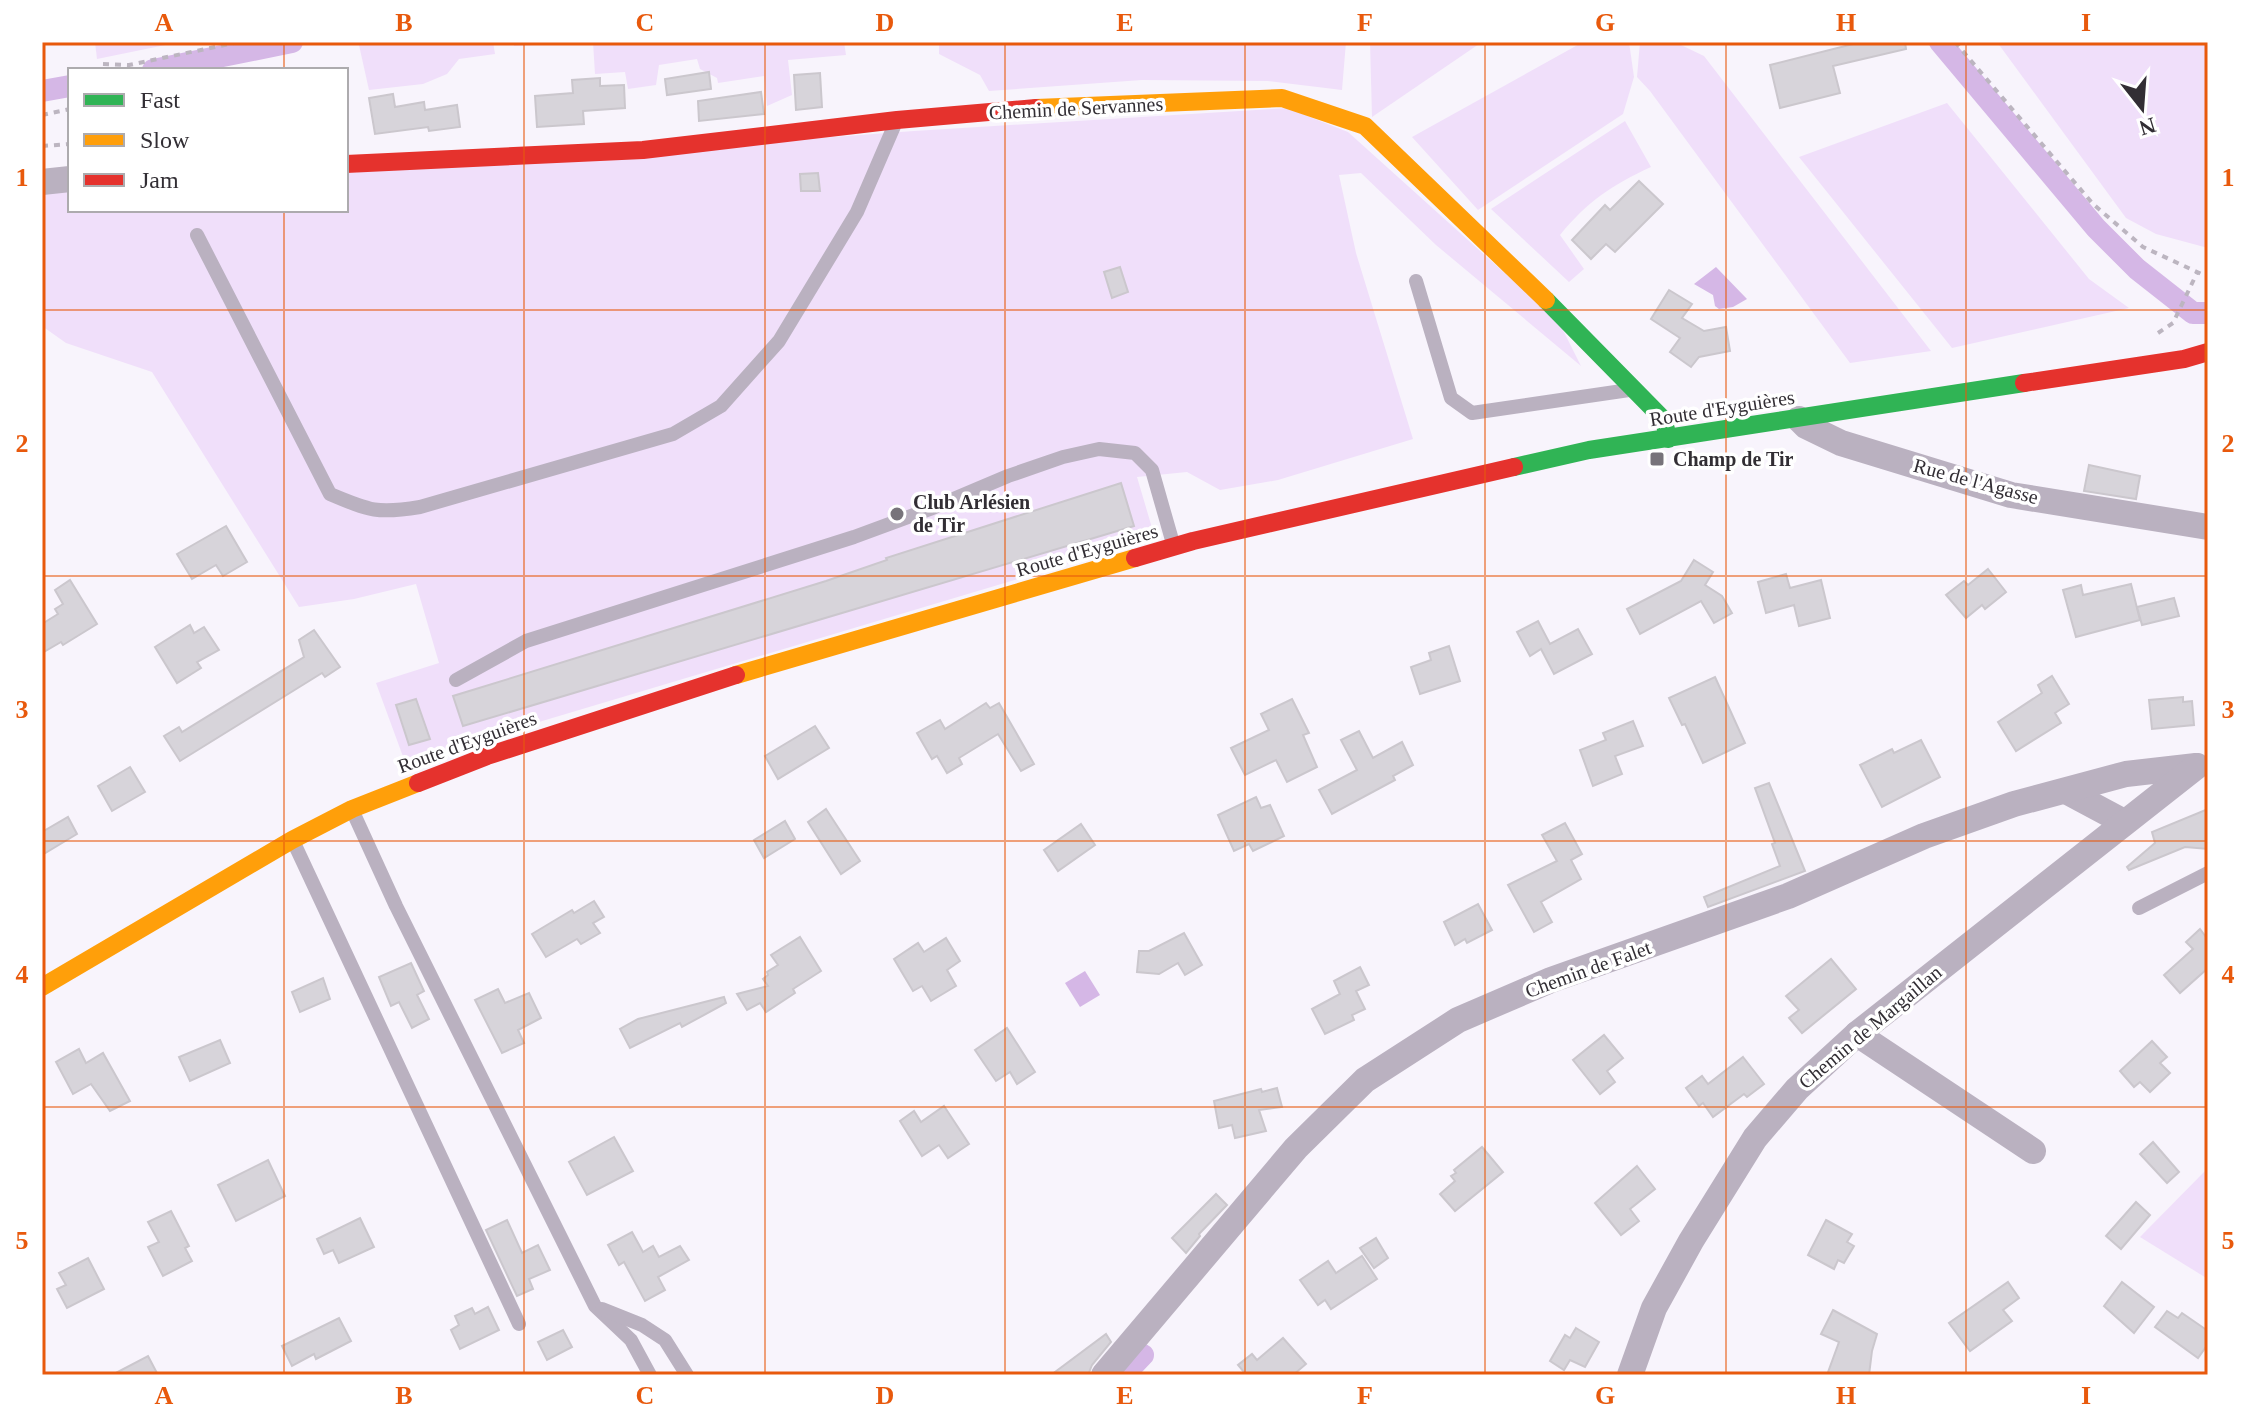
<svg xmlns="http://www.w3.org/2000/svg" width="2250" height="1417" viewBox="0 0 2250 1417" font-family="'Times New Roman',serif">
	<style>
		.green { fill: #f0dffa }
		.water { fill: #d5b7e6 }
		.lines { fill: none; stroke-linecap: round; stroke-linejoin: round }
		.canal { stroke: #d5b7e6; stroke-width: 22 }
		.building { fill: #d7d4da; stroke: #cbc7cd; stroke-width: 2 }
		.path { stroke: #bcb5c0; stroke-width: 4; stroke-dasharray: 6 6; stroke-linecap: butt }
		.lane { stroke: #bab1c0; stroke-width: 14 }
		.street { stroke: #bab1c0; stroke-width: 26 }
		.fast { stroke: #30b455; stroke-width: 18 }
		.slow { stroke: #ff9f0a; stroke-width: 18 }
		.jam { stroke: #e5322d; stroke-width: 18 }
		.grid { fill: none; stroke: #e8590c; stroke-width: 2; stroke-opacity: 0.55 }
		.poi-dot { fill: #77737a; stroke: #fff; stroke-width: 3 }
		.labels { text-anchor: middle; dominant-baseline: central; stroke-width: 7; stroke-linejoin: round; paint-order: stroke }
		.street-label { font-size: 20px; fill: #322e34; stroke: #fff }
		.poi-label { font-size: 20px; font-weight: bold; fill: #322e34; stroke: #fff; text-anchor: start }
		.neatline { fill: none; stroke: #e8590c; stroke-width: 3 }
		.grid-label { font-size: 26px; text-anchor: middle; font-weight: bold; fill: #e8590c }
	</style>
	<rect width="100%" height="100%" fill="#f8f4fc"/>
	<g class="green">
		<polygon points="95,42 180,42 97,59"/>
		<polygon points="371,42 493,42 495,54 459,59 447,74 423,84 369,90 359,45"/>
		<polygon points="514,42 844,42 846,55 788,60 792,95 767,106 764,76 718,83 717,78 700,69 697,59 659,65 656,85 628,89 625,72 595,74 593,42 514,46"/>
		<polygon points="939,42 1346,42 1342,90 1268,81 1142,80 989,91 980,75 939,54"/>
		<polygon points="1370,42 1479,42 1479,44 1372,117"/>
		<polygon points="1583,42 1629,42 1634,77 1623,114 1478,210 1412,137"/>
		<polygon points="1640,42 1681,45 1704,56 1931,351 1850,363 1650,91 1637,77"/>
		<polygon points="1997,42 2208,42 2208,248 2156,234 2126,218"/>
		<polygon points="1947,103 2089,279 2129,308 1952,348 1799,157"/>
		<polygon points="1287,108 1348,132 1559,322 1581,366 1436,245 1361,173 1339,175 1356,253 1413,439 1278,480 1220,490 1187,472 1137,477 1155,538 405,762 376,683 439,663 416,584 354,599 299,607 152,372 66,343 42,326 42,193 70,189 70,210 346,210 346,173 914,131"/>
		<path d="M1625,121L1651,167C1612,185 1588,201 1560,235L1584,269L1569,282L1491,209Z"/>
		<polygon points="2208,1168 2208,1279 2140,1237"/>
	</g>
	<g class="water">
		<polygon points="1716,267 1747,299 1733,307 1719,309 1715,306 1713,295 1694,284"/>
		<polygon points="1085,971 1100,995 1080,1007 1065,983"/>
	</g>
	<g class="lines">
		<g class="canal">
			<polyline points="1940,42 2096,228 2137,269 2193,313 2208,313"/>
			<polyline points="153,70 292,42"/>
			<polyline points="42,91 70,86"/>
			<polyline points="1124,1375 1143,1355"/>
		</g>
	</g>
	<g class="building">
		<polygon points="1861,42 1905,42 1906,49 1833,66 1840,93 1780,108 1770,65"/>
		<polygon points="709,72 711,89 667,95 665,79"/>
		<polygon points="820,73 822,107 796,110 794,75"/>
		<polygon points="600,78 600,86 624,85 625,108 583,111 584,124 537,127 535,96 573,93 572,80"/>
		<polygon points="761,92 764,114 699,121 698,101"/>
		<polygon points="393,94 395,107 424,102 425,110 457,105 460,127 429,131 428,127 375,134 369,98"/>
		<polygon points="818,173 820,191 801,191 800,174"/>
		<polygon points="1639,181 1663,204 1615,252 1606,244 1591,259 1572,240 1605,205 1610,210"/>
		<polygon points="1120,267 1128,292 1112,298 1104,272"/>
		<polygon points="1669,290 1692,304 1682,318 1704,331 1726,327 1730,351 1699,357 1691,367 1670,352 1680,338 1651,319"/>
		<polygon points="2089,465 2140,476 2136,499 2084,491"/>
		<polygon points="1121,483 1134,526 463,726 453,696 826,581 887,560 886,558"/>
		<polygon points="226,526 247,562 223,576 216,565 192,579 177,554"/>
		<polygon points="1694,560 1713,572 1705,585 1722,596 1732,613 1714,623 1701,601 1640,634 1627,609 1681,581"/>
		<polygon points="1988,569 2006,592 1985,609 1982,605 1966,618 1946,595 1964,581 1968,585"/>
		<polygon points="1786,574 1790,588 1821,580 1830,618 1799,626 1794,605 1766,613 1758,582"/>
		<polygon points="70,580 97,624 63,645 61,642 42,653 42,624 58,614 55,609 63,604 55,590"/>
		<polygon points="2131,584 2140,620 2076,637 2063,590 2081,585 2083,595"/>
		<polygon points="2174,598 2179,616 2142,625 2137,607"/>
		<polygon points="1538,621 1550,644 1578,629 1592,654 1554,674 1541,649 1530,656 1517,632"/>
		<polygon points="190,625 194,633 204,627 219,650 197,662 201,668 177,683 155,647"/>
		<polygon points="314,630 340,667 325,677 322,673 180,761 164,736 179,727 182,732 304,657 299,640"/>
		<polygon points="1449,646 1460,681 1420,694 1411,667 1431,660 1429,653"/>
		<polygon points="2052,676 2069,704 2055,713 2061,723 2016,751 1998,722 2042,693 2038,685"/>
		<polygon points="1715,677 1745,743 1703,763 1685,724 1682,725 1669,698"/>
		<polygon points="2183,697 2183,702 2192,701 2194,725 2152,729 2149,700"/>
		<polygon points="416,699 430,739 409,745 396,705"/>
		<polygon points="1292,699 1309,733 1303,735 1317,767 1287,782 1276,760 1245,775 1231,748 1269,730 1261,714"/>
		<polygon points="986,703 990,708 999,703 1034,764 1021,771 998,734 959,758 962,764 947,773 937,756 932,759 917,733 940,720 945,729"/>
		<polygon points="1633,721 1643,746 1615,756 1622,774 1593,786 1580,750 1606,740 1603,733"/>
		<polygon points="815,726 829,748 778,779 765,756"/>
		<polygon points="1359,731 1373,758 1402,742 1413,765 1393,776 1395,780 1332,814 1319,790 1357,770 1341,740"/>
		<polygon points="1921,740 1940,777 1882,807 1860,765 1892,749 1894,753"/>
		<polygon points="130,767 145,792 112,811 98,786"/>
		<polygon points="1769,783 1805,871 1708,907 1704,897 1780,866 1772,844 1775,843 1755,788"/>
		<polygon points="1256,797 1261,808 1270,805 1284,836 1253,851 1249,844 1234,851 1218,815"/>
		<polygon points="826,809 860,861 841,874 808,822"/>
		<polygon points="2208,809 2208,849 2185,847 2129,870 2127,867 2155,843 2152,832"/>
		<polygon points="68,817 77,834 42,855 42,832"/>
		<polygon points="785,821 795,839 764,858 754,840"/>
		<polygon points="1565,823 1582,854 1571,860 1581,879 1541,902 1552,922 1534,932 1508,885 1557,861 1542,835"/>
		<polygon points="1081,824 1095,845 1058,871 1044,850"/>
		<polygon points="594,901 604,917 593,923 600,933 581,944 577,939 546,957 532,934 572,910 574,913"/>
		<polygon points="1478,904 1492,930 1467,943 1465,939 1455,945 1444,922"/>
		<polygon points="2200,929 2206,937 2208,935 2208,968 2180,993 2164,975 2193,949 2186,942"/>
		<polygon points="1184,933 1202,965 1185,975 1178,963 1159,974 1137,972 1139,951 1149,951"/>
		<polygon points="800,937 821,971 793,989 795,993 766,1012 760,1003 747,1010 737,994 768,986 763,979 768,975 767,972 778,965 771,955"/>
		<polygon points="946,938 960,961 947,970 956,986 931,1001 922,986 913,991 894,959 918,943 924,952"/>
		<polygon points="1831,959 1856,989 1802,1033 1789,1018 1799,1010 1786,996"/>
		<polygon points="411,963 424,991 417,995 429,1019 412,1028 399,1002 391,1006 379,977"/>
		<polygon points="1360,967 1369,985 1356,991 1365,1009 1352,1015 1354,1020 1325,1034 1312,1009 1340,994 1334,981"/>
		<polygon points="323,978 330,999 300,1012 292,992"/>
		<polygon points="498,989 505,1003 529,993 541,1018 518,1030 524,1043 502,1053 475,1000"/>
		<polygon points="724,997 726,1003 682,1027 680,1023 630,1048 620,1029 638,1019"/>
		<polygon points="1007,1028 1035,1072 1017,1084 1010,1072 996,1081 975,1050"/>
		<polygon points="1604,1035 1623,1058 1607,1071 1615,1082 1600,1094 1573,1060"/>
		<polygon points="220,1040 230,1063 190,1081 179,1057"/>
		<polygon points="2152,1041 2167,1057 2160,1063 2170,1073 2150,1092 2140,1082 2134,1087 2120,1071"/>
		<polygon points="79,1049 86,1063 103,1053 130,1101 110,1111 91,1084 73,1094 56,1062"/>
		<polygon points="1743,1057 1764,1084 1747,1097 1744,1094 1713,1117 1703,1103 1699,1106 1686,1088 1702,1076 1708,1084"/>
		<polygon points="1277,1088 1282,1107 1259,1110 1266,1131 1235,1138 1232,1125 1219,1128 1214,1101 1261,1089 1262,1092"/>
		<polygon points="944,1106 969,1144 948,1158 939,1145 922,1156 900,1121 914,1111 921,1122"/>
		<polygon points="614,1137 633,1171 587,1195 569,1162"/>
		<polygon points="2153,1142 2179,1172 2167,1183 2140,1154"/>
		<polygon points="1482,1147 1503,1172 1455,1211 1440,1194 1455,1181 1451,1176 1456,1173 1454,1170"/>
		<polygon points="268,1160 285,1196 236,1221 218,1185"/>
		<polygon points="1637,1166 1655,1189 1630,1209 1639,1221 1621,1235 1595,1203"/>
		<polygon points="1216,1194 1227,1205 1199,1234 1200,1236 1186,1253 1172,1238"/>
		<polygon points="2136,1202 2150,1215 2121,1249 2106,1236"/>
		<polygon points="171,1211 189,1246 185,1248 192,1261 163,1276 148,1247 159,1242 148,1222"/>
		<polygon points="360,1218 374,1247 339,1263 333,1250 324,1254 317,1239"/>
		<polygon points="507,1220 522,1253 538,1245 550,1270 529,1279 533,1289 517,1296 486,1230"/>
		<polygon points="1826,1220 1852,1234 1847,1242 1854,1246 1844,1263 1838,1260 1834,1269 1808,1255"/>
		<polygon points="632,1232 643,1252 653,1246 659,1257 680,1246 689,1260 658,1277 665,1290 645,1301 624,1262 619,1265 608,1245"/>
		<polygon points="1376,1238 1388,1258 1374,1268 1360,1248"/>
		<polygon points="1362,1256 1377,1279 1331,1309 1325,1300 1318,1305 1300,1280 1328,1261 1336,1273"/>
		<polygon points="88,1258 104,1289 67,1308 57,1289 66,1285 59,1273"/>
		<polygon points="2008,1282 2019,1298 2003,1310 2012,1321 1970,1351 1949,1323"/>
		<polygon points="2122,1282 2154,1307 2134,1333 2104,1306"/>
		<polygon points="488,1307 499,1330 460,1349 451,1330 459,1325 455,1316 472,1308 475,1314"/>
		<polygon points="1833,1310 1877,1334 1872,1351 1869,1375 1827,1375 1839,1342 1821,1334"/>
		<polygon points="2167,1311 2178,1318 2182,1313 2208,1331 2208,1344 2198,1358 2155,1327"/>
		<polygon points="339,1318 351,1341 316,1359 314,1354 292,1366 282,1346"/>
		<polygon points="1576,1328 1599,1342 1585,1367 1570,1360 1564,1370 1550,1361 1565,1335 1570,1338"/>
		<polygon points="563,1330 572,1347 547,1360 538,1342"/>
		<polygon points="1106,1334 1111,1342 1092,1365 1088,1375 1051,1375"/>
		<polygon points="1283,1338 1306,1364 1293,1375 1240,1375 1244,1372 1238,1365 1252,1354 1257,1360"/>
		<polygon points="148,1356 158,1375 112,1375"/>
	</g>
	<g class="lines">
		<g class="path">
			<polyline points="1955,42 2093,204 2143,247 2208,277"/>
			<polyline points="103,64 129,65 239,42"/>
			<polyline points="42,115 70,109"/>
			<polyline points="42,146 70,144"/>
			<polyline points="2158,333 2173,323 2197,273"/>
		</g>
		<g class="lane">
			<path d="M197,235L330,494C370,511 378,514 420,507L673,434L721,406L779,341L857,212L895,124"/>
			<polyline points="1416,281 1451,398 1472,413 1629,390"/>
			<polyline points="456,680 526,641 854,537 930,509 1008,476 1063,457 1099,449 1135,453 1152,470 1174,547"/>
			<polyline points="353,812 396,906 595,1306 631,1340 650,1375"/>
			<polyline points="294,843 519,1324"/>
			<polyline points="2139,908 2208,873"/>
			<polyline points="602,1309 642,1325 665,1340 687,1375"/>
		</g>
		<g class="street">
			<polyline points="42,182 70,179"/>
			<polyline points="1799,419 1806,426 1841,443 2011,495 2208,527"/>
			<polyline points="2066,791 2124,822"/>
			<polyline points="1857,1034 2033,1151"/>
			<polyline points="1104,1375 1296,1148 1365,1080 1458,1020 1551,980 1788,896 1924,836 2014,804 2126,774 2196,766"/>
			<polyline points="1630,1375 1654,1308 1691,1241 1755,1138 1797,1089 1857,1034 2197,766"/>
		</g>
		<g class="fast">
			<polyline points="1546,300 1664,420 1668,439"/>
			<polyline points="1514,467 1589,450 2024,383"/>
		</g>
		<g class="slow">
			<polyline points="1036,108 1282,98 1365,126 1546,300"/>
			<polyline points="736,675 1135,558"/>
			<polyline points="42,987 292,840 352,809 418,783"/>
		</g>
		<g class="jam">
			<polyline points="346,164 643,150 897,120 1036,108"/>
			<polyline points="2024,383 2184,359 2208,352"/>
			<polyline points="1135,558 1193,541 1514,467"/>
			<polyline points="418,783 487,756 736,675"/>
		</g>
	</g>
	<path class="grid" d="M284,42V70M524,42V1375M765,42V1375M1005,42V1375M1245,42V1375M1485,42V1375M1726,42V1375M1966,42V1375M284,210V1375M42,310H2208M42,576H2208M42,841H2208M42,1107H2208"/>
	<g class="poi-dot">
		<rect x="1649" y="451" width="16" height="16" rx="4"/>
		<circle cx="897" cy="514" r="8"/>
	</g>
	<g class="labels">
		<g class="street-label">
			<text transform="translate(1076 108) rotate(-3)">Chemin de Servannes</text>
			<text transform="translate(1722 408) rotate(-9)">Route d'Eyguières</text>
			<text transform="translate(1976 481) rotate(15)">Rue de l'Agasse</text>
			<text transform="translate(1087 550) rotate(-16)">Route d'Eyguières</text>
			<text transform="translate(467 742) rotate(-20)">Route d'Eyguières</text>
			<text transform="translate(1588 969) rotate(-20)">Chemin de Falet</text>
			<text transform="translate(1870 1027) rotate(-40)">Chemin de Margaillan</text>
		</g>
		<g class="poi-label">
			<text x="1673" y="459">Champ de Tir</text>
			<text x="913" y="502">Club Arlésien<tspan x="913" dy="23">de Tir</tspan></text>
		</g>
	</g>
	<rect width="2250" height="1417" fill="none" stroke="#ffffff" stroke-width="88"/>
	<rect x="68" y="68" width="280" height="144" fill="#ffffff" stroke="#adabae" stroke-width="2"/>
	<rect x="84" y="94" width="40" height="12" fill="#30b455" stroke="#adabae" stroke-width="2"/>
	<text x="140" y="108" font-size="24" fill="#322e34">Fast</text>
	<rect x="84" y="134" width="40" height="12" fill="#ff9f0a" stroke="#adabae" stroke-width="2"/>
	<text x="140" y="148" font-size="24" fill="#322e34">Slow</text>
	<rect x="84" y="174" width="40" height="12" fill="#e5322d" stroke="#adabae" stroke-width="2"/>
	<text x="140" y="188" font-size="24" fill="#322e34">Jam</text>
	<g transform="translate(2142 108) rotate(163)" stroke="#ffffff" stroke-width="6" paint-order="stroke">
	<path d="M0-6L14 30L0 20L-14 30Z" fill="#322e34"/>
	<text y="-12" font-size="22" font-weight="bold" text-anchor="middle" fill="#322e34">N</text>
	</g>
	<rect x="44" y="44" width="2162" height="1329" class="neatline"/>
	<g class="grid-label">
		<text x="164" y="31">A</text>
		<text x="404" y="31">B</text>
		<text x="645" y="31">C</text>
		<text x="885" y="31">D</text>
		<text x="1125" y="31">E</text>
		<text x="1365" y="31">F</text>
		<text x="1605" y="31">G</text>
		<text x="1846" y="31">H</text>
		<text x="2086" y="31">I</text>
		<text x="22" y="186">1</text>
		<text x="2228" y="186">1</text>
		<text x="22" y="452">2</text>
		<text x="2228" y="452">2</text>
		<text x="22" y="718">3</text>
		<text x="2228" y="718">3</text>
		<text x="22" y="983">4</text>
		<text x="2228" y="983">4</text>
		<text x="22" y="1249">5</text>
		<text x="2228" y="1249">5</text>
		<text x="164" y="1404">A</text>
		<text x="404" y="1404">B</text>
		<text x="645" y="1404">C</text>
		<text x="885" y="1404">D</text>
		<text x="1125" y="1404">E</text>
		<text x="1365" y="1404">F</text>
		<text x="1605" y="1404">G</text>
		<text x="1846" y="1404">H</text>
		<text x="2086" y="1404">I</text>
	</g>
</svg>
